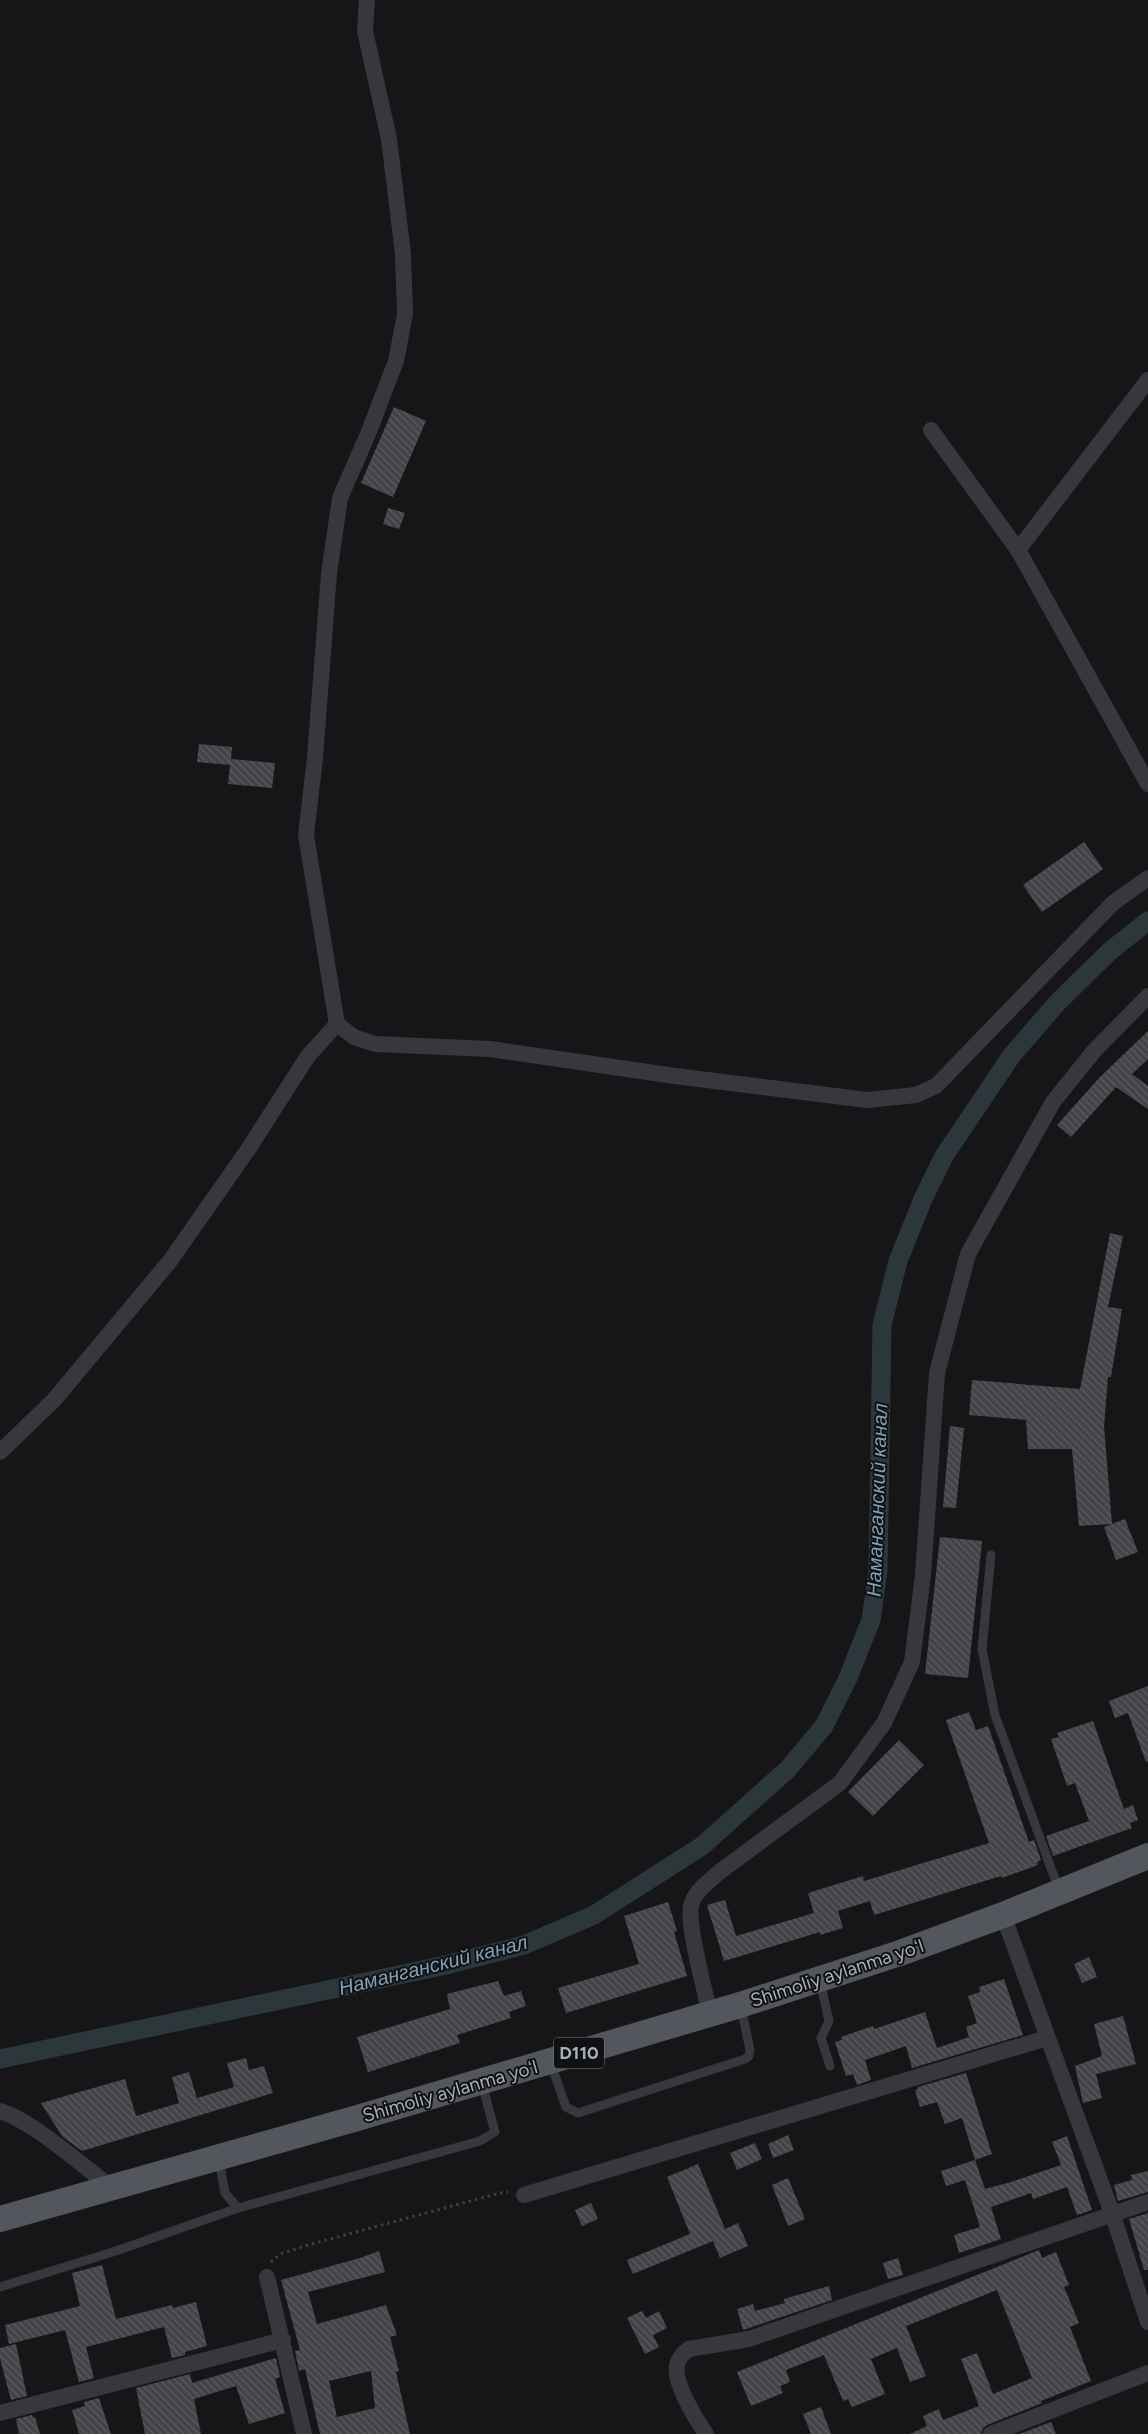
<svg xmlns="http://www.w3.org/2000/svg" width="1148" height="2434" viewBox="0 0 1148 2434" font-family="Figtree,sans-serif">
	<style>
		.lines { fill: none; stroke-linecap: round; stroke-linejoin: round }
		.canal { stroke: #2c373c; stroke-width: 19 }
		.building { fill: url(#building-back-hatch); fill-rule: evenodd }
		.path { stroke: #3d4044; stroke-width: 3; stroke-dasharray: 2.5 4; stroke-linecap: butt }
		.lane { stroke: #37383d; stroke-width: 9 }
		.street { stroke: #37383d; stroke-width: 16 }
		.primary { stroke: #53565c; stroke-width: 26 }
		.labels { text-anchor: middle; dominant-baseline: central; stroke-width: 4; stroke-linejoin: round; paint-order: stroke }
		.shield { fill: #111113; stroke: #7b8086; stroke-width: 1 }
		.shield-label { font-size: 18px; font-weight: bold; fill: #a8afb8 }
		.street-label { font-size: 19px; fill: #a8afb8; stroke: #111113 }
		.water-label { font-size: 20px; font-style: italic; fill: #7fa1b3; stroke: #111113 }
	</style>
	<defs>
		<pattern id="building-back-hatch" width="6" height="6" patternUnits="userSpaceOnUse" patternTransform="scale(1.25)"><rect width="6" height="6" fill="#424448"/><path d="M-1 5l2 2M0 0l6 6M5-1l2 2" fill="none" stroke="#5a5c60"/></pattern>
	</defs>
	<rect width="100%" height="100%" fill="#161618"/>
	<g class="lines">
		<polyline class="canal" points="0,2059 446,1965 524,1945 594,1915 702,1846 788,1769 824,1726 848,1678 871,1620 878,1571 882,1325 898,1261 923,1199 944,1156 1012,1055 1058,1002 1110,951 1148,921"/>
	</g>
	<g class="building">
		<polygon points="394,407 426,421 393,497 361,483"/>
		<polygon points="388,508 405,513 399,529 383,524"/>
		<polygon points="199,744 232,747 231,759 275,763 272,788 228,784 230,765 197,762"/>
		<polygon points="1084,842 1103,869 1042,912 1023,885"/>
		<polygon points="1148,1031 1148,1059 1132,1074 1148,1086 1148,1109 1116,1087 1071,1137 1057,1125 1100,1077"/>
		<polygon points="1110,1233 1123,1236 1108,1307 1122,1309 1111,1377 1108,1377 1104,1426 1112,1524 1079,1526 1072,1449 1028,1449 1026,1420 969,1415 972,1380 1080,1389"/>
		<polygon points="950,1426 964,1428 956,1508 943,1507"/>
		<polygon points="1125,1519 1138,1552 1116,1560 1104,1527"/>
		<polygon points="940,1537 982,1541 968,1678 925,1674"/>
		<polygon points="1148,1686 1148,1761 1146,1762 1128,1713 1115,1718 1109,1701"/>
		<polygon points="969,1712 976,1730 988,1726 1029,1842 1034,1840 1041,1860 1037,1862 1038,1865 1002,1878 1001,1876 874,1915 870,1901 838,1911 843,1928 820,1935 820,1932 724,1961 707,1905 725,1900 736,1936 814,1913 808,1893 863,1876 864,1881 989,1843 946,1720"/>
		<polygon points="1093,1721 1124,1809 1133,1805 1138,1820 1130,1823 1132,1828 1053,1856 1046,1836 1089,1821 1075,1783 1067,1786 1051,1739 1059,1737 1057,1733"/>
		<polygon points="899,1740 924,1765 873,1816 848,1792"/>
		<polygon points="668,1902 677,1931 674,1932 687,1976 566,2013 558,1988 639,1964 624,1916"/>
		<polygon points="1089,1957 1097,1977 1082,1983 1074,1964"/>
		<polygon points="1004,1979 1023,2035 912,2068 906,2046 865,2060 871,2080 857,2085 853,2074 846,2076 835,2042 842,2040 841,2037 873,2026 874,2029 925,2012 937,2048 969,2037 966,2027 977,2023 968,1996 980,1992 979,1987"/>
		<polygon points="498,1981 504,1996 521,1991 526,2006 509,2012 511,2018 457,2035 460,2043 368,2072 357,2037 450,2009 447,1994"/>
		<polygon points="1123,2016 1136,2064 1096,2074 1102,2098 1083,2103 1075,2066 1102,2056 1094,2024"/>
		<polygon points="246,2058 249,2070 264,2066 273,2093 82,2151 62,2136 41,2103 125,2079 136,2116 179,2103 172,2077 189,2072 197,2098 234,2087 227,2063"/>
		<polygon points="966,2073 992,2154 975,2160 962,2118 945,2124 937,2102 920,2107 915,2090 918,2089 918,2087"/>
		<polygon points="788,2135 794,2150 773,2158 768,2144"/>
		<polygon points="1067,2136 1092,2210 1077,2215 1067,2187 1033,2199 1031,2193 991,2207 1001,2239 959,2253 954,2235 980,2227 965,2180 946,2186 941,2171 975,2160 985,2189 1011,2182 1061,2165 1052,2142"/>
		<polygon points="755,2143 762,2159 737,2170 730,2153"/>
		<polygon points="698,2164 725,2229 738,2223 748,2246 720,2258 713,2241 633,2274 627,2260 690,2234 667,2177"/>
		<polygon points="1148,2171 1148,2192 1118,2201 1114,2185 1132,2180 1131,2175"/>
		<polygon points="788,2178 805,2219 788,2226 772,2185"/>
		<polygon points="591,2203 598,2219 582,2226 575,2210"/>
		<polygon points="1148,2213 1148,2270 1144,2270 1129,2219"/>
		<polygon points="1039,2250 1042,2258 1056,2252 1069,2285 1064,2287 1079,2323 1070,2327 1091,2381 1041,2401 1042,2403 987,2425 983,2428 981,2434 910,2434 927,2426 923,2416 939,2409 943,2420 979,2406 961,2359 977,2353 993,2394 1032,2378 997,2290 906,2326 926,2376 910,2382 897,2348 871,2359 885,2394 852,2407 848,2399 843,2401 824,2355 786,2370 790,2382 780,2386 783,2393 751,2406 737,2372"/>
		<path d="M379,2251L385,2272L308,2292L317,2324L386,2305L397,2335L390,2337L399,2371L396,2372L410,2434H320L305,2369L299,2371L295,2351L300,2350L281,2280L360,2258ZM371,2371L375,2408L337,2417L329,2381Z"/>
		<polygon points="898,2258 903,2275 888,2279 883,2263"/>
		<polygon points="102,2265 116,2319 172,2305 173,2308 196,2302 207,2346 185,2352 185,2355 172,2358 164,2327 86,2347 94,2378 79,2382 65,2330 9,2344 5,2325 80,2306 72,2273"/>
		<polygon points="829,2286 832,2300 743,2330 737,2309 753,2304 755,2311 785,2303 784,2299"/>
		<polygon points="642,2311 646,2318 659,2311 667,2328 653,2335 659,2347 645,2354 627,2318"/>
		<polygon points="16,2344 27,2396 11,2400 0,2359 0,2348"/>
		<polygon points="276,2358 280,2377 275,2379 285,2413 249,2424 236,2386 194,2399 201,2434 145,2434 136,2388 190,2374 192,2383"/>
		<polygon points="99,2398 111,2434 79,2434 72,2410 85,2406 84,2402"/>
		<polygon points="821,2407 831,2434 811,2434 803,2414"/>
		<polygon points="32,2415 33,2418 35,2417 40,2434 19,2434 16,2419"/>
		<polygon points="1051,2422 1056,2434 1019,2434"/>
	</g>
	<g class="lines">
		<polyline class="path" points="271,2262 280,2254 308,2245 500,2193 508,2192"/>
		<g class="lane">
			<polyline points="991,1555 982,1649 995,1715 1059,1890"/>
			<polyline points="820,1981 829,2021 821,2038 830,2066"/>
			<polyline points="551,2064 566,2107 578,2113 745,2059 749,2056 750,2050 741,2007"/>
			<polyline points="219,2160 225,2193 238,2208 480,2141 495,2132 482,2084"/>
			<polyline points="0,2287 116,2251 238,2208"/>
		</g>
		<g class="street">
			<polyline points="367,0 365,31 389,139 403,254 405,314 396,361 368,434 340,498 329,573 315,758 306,835 337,1024 354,1037 375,1044 490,1049 675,1076 867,1100 916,1095 936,1086 1113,903 1148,878"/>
			<polyline points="1148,380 1018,550 1148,784"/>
			<polyline points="931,430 1018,550"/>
			<polyline points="0,1452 54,1400 170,1261 249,1148 308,1056 337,1024"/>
			<polyline points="1003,1915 1112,2213 1148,2322"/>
			<path d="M710,2014C705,1991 687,1926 691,1906C694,1892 707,1883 718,1873L840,1783L884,1723L912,1662L923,1575L937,1373L968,1254L1053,1102L1094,1051L1148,996"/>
			<path d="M0,2111C31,2120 83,2166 111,2187"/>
			<polyline points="524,2195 1047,2038"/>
			<polyline points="267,2277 304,2434"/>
			<polyline points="0,2413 283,2340"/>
			<path d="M706,2434C696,2420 673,2382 677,2365C679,2357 683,2354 689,2349L749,2339L1148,2202"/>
			<polyline points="991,2434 1148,2373"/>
		</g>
		<polyline class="primary" points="0,2219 354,2119 740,2005 900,1953 1003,1915 1148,1856"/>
	</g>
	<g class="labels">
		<rect class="shield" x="554" y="2037.5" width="50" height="31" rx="4"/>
		<g class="shield-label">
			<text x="579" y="2053">D110</text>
		</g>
		<g class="street-label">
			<text transform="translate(837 1973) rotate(-18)">Shimoliy aylanma yoʻl</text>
			<text transform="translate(450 2091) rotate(-16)">Shimoliy aylanma yoʻl</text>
		</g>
		<g class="water-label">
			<text transform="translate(877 1500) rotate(-88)">Наманганский канал</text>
			<text transform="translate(433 1965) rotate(-14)">Наманганский канал</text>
		</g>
	</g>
</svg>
